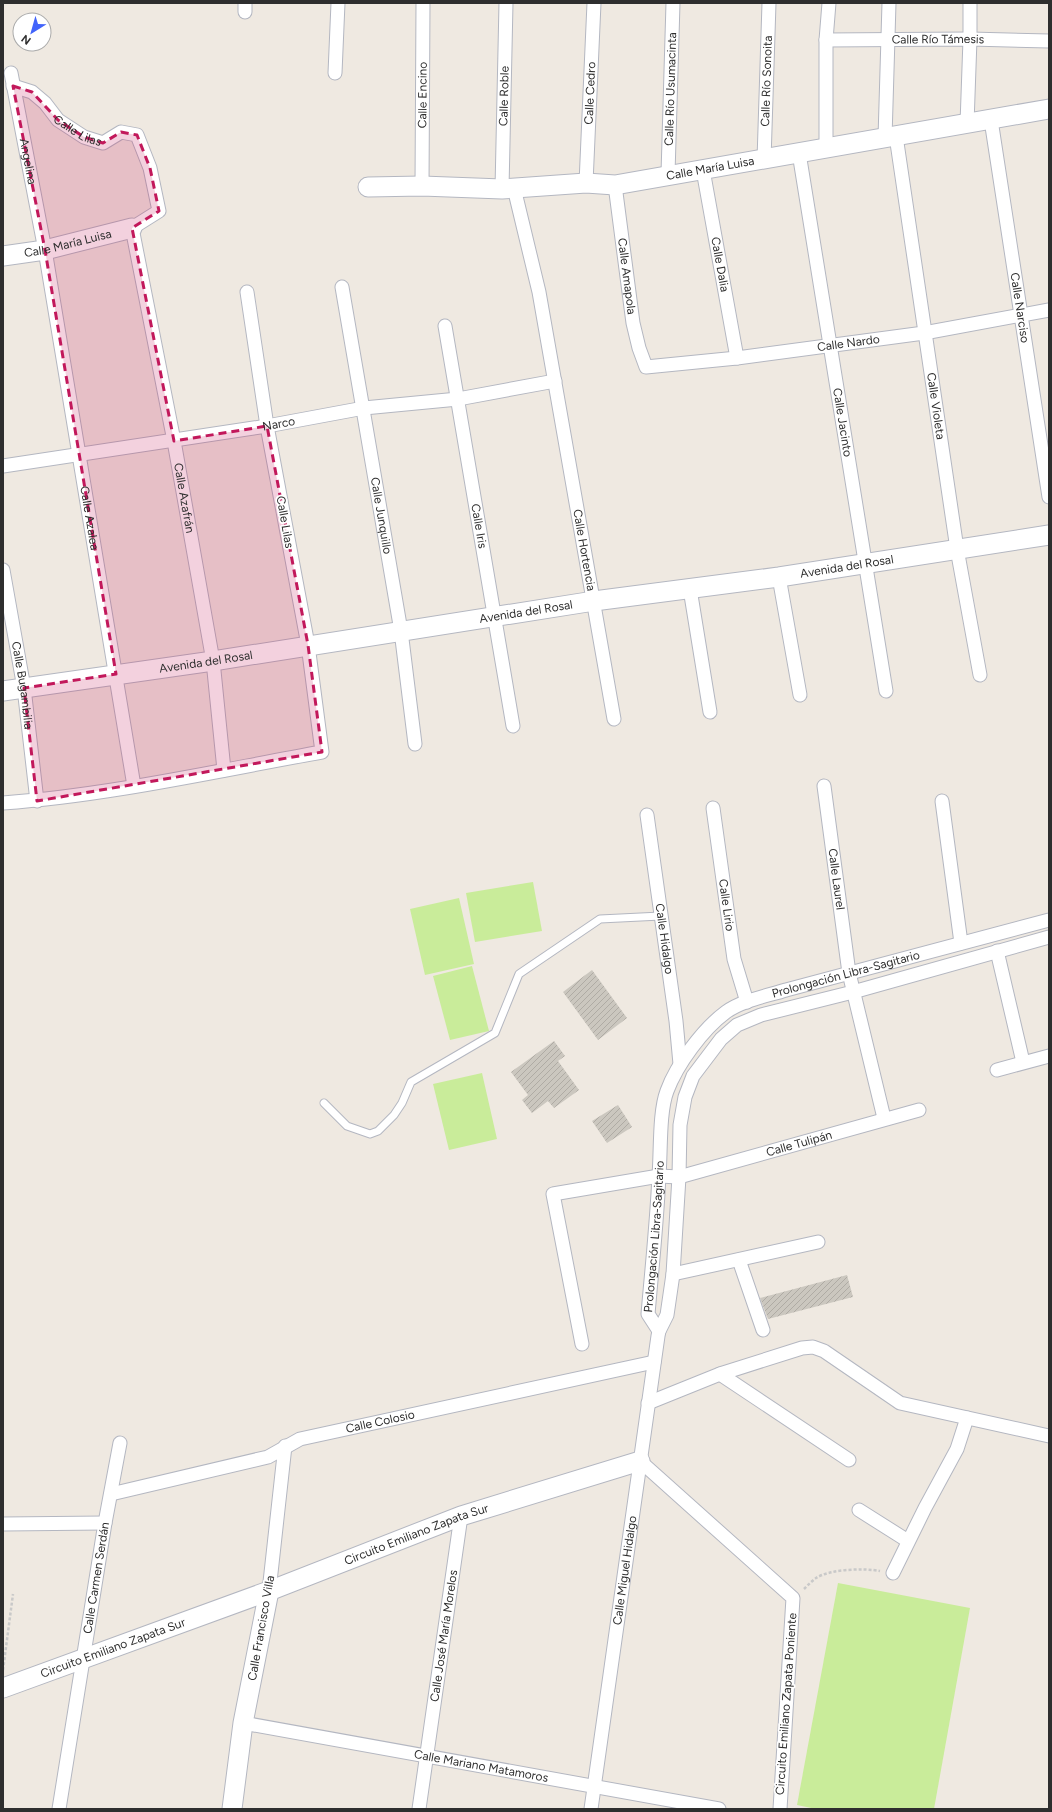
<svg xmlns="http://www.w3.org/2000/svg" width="1052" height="1812" viewBox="0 0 1052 1812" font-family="Figtree,sans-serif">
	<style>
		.pitch { fill: #c9ec9a }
		.building { fill: url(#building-hatch) }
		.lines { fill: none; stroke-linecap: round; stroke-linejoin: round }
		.lane-casing { stroke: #b4b7c1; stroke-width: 9 }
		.street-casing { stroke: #b4b7c1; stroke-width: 15 }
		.secondary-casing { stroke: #b4b7c1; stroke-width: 21 }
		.path { stroke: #c9c9c9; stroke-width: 2.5; stroke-dasharray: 3 2; stroke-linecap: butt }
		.lane { stroke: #fff; stroke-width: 7 }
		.street { stroke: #fff; stroke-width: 13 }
		.secondary { stroke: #fff; stroke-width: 19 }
		.marked { fill: #c2185b; fill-opacity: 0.2; stroke: #c2185b; stroke-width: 3; stroke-dasharray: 8 5; stroke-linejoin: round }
		.labels { text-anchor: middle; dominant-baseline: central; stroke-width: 3.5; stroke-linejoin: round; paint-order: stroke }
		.street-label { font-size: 12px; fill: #2e2e2e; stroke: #fff }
	</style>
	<defs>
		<pattern id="building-hatch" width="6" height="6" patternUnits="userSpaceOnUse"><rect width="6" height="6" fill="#cbc7bf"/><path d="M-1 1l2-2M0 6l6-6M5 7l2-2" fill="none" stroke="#afaba4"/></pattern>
	</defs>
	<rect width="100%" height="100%" fill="#efe9e1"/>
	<g class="pitch">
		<polygon points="533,882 542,931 475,942 466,893"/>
		<polygon points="459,898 474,964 425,975 410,909"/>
		<polygon points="472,966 489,1031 450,1040 433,976"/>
		<polygon points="482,1073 497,1139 449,1150 433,1084"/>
		<polygon points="838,1583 970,1608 934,1809 816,1809 797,1805"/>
	</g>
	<g class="building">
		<polygon points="592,970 627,1018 598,1040 563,992"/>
		<polygon points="554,1041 565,1056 558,1061 579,1090 554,1108 548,1101 532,1113 522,1100 528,1095 511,1072"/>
		<polygon points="618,1105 632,1127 607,1143 592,1121"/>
		<polygon points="847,1275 853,1297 768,1319 760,1298"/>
	</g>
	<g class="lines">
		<defs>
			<polyline id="lane" points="324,1103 347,1126 370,1134 378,1131 394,1115 402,1103 411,1082 495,1033 519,974 600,919 661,916"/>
			<g id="street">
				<polyline points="245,12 245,3"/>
				<path id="s1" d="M826,40L970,39L1049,41"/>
				<path id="s2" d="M11,73L45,250L134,786"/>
				<polyline points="335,73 338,3"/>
				<path id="s3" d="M13,86L32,92L45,103L58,120L84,137L103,143L121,132L137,135L150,168L159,211L132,228L174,441L213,661L224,770"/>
				<path id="s4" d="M991,120L1049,497"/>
				<polyline points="967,124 970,39 970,3"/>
				<path id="s5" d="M896,136L957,549L980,675"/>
				<polyline points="885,138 889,3"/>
				<polyline points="826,149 826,40 829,3"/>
				<path id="s6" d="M799,153L886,691"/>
				<path id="s7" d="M764,160L769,3"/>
				<path id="s8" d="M703,170L737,358"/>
				<path id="s9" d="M668,174L673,3"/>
				<path id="s10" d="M586,183L594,3"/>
				<path id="s11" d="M615,185L633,323L639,348L646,367L737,358L924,333L1049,310"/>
				<path id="s12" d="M422,186L423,3"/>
				<path id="s13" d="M514,188L539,292L614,719"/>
				<path id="s14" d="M502,189L506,3"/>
				<path id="s15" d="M342,287L401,631L415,744"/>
				<path id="s16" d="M445,326L513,726"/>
				<path id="s17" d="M3,466L267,426L364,408L458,399L555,381"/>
				<path id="s18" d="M3,570L24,688L37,801"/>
				<polyline points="779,577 800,695"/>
				<polyline points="690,589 710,712"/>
				<path id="s19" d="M824,786L849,973L884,1118"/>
				<polyline points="942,801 961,943"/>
				<path d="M3,803C110,795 216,771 322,752L308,645L267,426L247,292"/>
				<path id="s20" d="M713,808L734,959L747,1002"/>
				<path id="s21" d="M647,815L676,1021L680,1064"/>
				<polyline points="997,951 1023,1062"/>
				<polyline points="997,1070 1049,1056"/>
				<polyline points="739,1260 763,1330"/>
				<polyline points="673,1274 818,1242"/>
				<path id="s22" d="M659,1331L648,1314C652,1267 657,1221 659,1175C661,1151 659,1112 667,1091C677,1064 703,1029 726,1012C743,1000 767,996 786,990L1049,920"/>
				<path id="s23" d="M582,1344L553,1194L659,1176L679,1177L919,1110"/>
				<polyline points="720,1374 849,1460"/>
				<polyline points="648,1403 720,1374 802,1348 813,1347 824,1351 900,1403 1049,1436"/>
				<polyline points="640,1461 793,1598 780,1809"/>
				<path id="s24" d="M111,1494L268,1457L300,1439L654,1362"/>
				<polyline points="859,1510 908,1541"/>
				<polyline points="3,1524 105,1523"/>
				<polyline points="893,1573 925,1508 957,1449 967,1418"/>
				<polyline points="269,1591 285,1446"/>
				<path id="s25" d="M243,1723L719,1809"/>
				<path id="s26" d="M59,1809L105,1523L120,1443"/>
				<path id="s27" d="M419,1809L461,1516"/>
				<path id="s28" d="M591,1809L658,1336L659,1331L667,1315L673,1274L679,1177L680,1125L685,1097L693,1076L721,1039L737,1025L761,1015L853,992L1049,937"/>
			</g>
			<g id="secondary">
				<path id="s29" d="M368,187L422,186L502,189L586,183L615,185L1049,109"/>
				<path id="s30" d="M3,256L45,250L132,228"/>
				<path id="s31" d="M3,691L213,661L594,601L779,577L1049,535"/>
				<path id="s32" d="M3,1688L269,1591L461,1516L640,1461"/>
				<polyline points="232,1809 243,1723 269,1591"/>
			</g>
		</defs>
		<use href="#lane" class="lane-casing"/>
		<use href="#street" class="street-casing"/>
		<use href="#secondary" class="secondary-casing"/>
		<g class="path">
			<path d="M804,1589C808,1585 812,1581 816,1578C830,1569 864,1568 880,1571"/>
			<polyline points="3,1670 13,1594"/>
		</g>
		<use href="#lane" class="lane"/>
		<use href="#street" class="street"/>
		<use href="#secondary" class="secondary"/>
	</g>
	<path class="marked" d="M13,86L32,92L58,120L84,137L103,143L121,132L137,135L150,168L159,211L132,228L174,441L267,426L308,645L322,752L37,801L24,688L116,674L45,250Z"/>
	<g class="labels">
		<g class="street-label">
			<text stroke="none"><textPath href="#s1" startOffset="112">Calle Río Támesis</textPath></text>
			<text stroke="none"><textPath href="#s7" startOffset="79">Calle Río Sonoita</textPath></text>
			<text stroke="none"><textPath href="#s9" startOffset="85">Calle Río Usumacinta</textPath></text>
			<text stroke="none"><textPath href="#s10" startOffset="90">Calle Cedro</textPath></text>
			<text stroke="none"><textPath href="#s12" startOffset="91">Calle Encino</textPath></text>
			<text stroke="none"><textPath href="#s14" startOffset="93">Calle Roble</textPath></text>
			<text stroke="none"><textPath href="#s3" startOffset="81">Calle Lilas</textPath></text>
			<text stroke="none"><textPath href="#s2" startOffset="90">Angelina</textPath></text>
			<text stroke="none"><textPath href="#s29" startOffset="344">Calle María Luisa</textPath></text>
			<text stroke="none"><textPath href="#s30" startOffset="66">Calle María Luisa</textPath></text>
			<text stroke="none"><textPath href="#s8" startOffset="96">Calle Dalia</textPath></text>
			<text stroke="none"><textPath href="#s11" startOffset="92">Calle Amapola</textPath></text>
			<text stroke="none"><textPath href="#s4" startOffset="190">Calle Narciso</textPath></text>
			<text stroke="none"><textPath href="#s11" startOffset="389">Calle Nardo</textPath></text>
			<text stroke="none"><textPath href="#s5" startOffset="273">Calle Violeta</textPath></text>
			<text stroke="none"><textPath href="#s6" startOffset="273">Calle Jacinto</textPath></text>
			<text stroke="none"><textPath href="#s17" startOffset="279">Narco</textPath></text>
			<text stroke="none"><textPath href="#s3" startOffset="533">Calle Azafrán</textPath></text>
			<text stroke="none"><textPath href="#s15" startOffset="232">Calle Junquillo</textPath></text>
			<text stroke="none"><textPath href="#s2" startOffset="452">Calle Azalea</textPath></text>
			<text transform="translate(285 522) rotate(80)">Calle Lilas</text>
			<text stroke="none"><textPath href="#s16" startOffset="203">Calle Iris</textPath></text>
			<text stroke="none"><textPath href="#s13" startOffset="369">Calle Hortencia</textPath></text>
			<text stroke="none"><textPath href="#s31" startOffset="853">Avenida del Rosal</textPath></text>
			<text stroke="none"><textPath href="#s31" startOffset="529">Avenida del Rosal</textPath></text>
			<text stroke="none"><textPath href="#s31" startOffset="205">Avenida del Rosal</textPath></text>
			<text stroke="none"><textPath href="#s18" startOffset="117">Calle Bugambilia</textPath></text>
			<text stroke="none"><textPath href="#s19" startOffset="94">Calle Laurel</textPath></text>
			<text stroke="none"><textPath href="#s20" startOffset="98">Calle Lirio</textPath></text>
			<text stroke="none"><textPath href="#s21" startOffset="125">Calle Hidalgo</textPath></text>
			<text stroke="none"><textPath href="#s22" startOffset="470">Prolongación Libra-Sagitario</textPath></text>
			<text stroke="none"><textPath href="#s23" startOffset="405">Calle Tulipán</textPath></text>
			<text stroke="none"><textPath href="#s22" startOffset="98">Prolongación Libra-Sagitario</textPath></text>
			<text stroke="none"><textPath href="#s24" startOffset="280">Calle Colosio</textPath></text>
			<text stroke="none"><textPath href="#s32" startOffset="441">Circuito Emiliano Zapata Sur</textPath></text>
			<text stroke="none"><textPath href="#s28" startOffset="241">Calle Miguel Hidalgo</textPath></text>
			<text stroke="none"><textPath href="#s26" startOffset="234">Calle Carmen Serdán</textPath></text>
			<text transform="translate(261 1628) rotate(-80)">Calle Francisco Villa</text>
			<text stroke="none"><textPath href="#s27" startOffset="175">Calle José María Morelos</textPath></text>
			<text stroke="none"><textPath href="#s32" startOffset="117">Circuito Emiliano Zapata Sur</textPath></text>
			<text transform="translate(786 1704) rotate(-86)">Circuito Emiliano Zapata Poniente</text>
			<text stroke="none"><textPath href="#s25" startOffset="242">Calle Mariano Matamoros</textPath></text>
		</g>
	</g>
	<rect width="1052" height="1812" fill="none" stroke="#2e2e2e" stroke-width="8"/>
	<g transform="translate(32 32) rotate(217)"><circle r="19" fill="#ffffff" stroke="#ababab"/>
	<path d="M0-3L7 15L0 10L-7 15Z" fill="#4264fb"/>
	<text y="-6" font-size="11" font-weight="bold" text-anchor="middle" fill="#2e2e2e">N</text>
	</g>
</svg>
